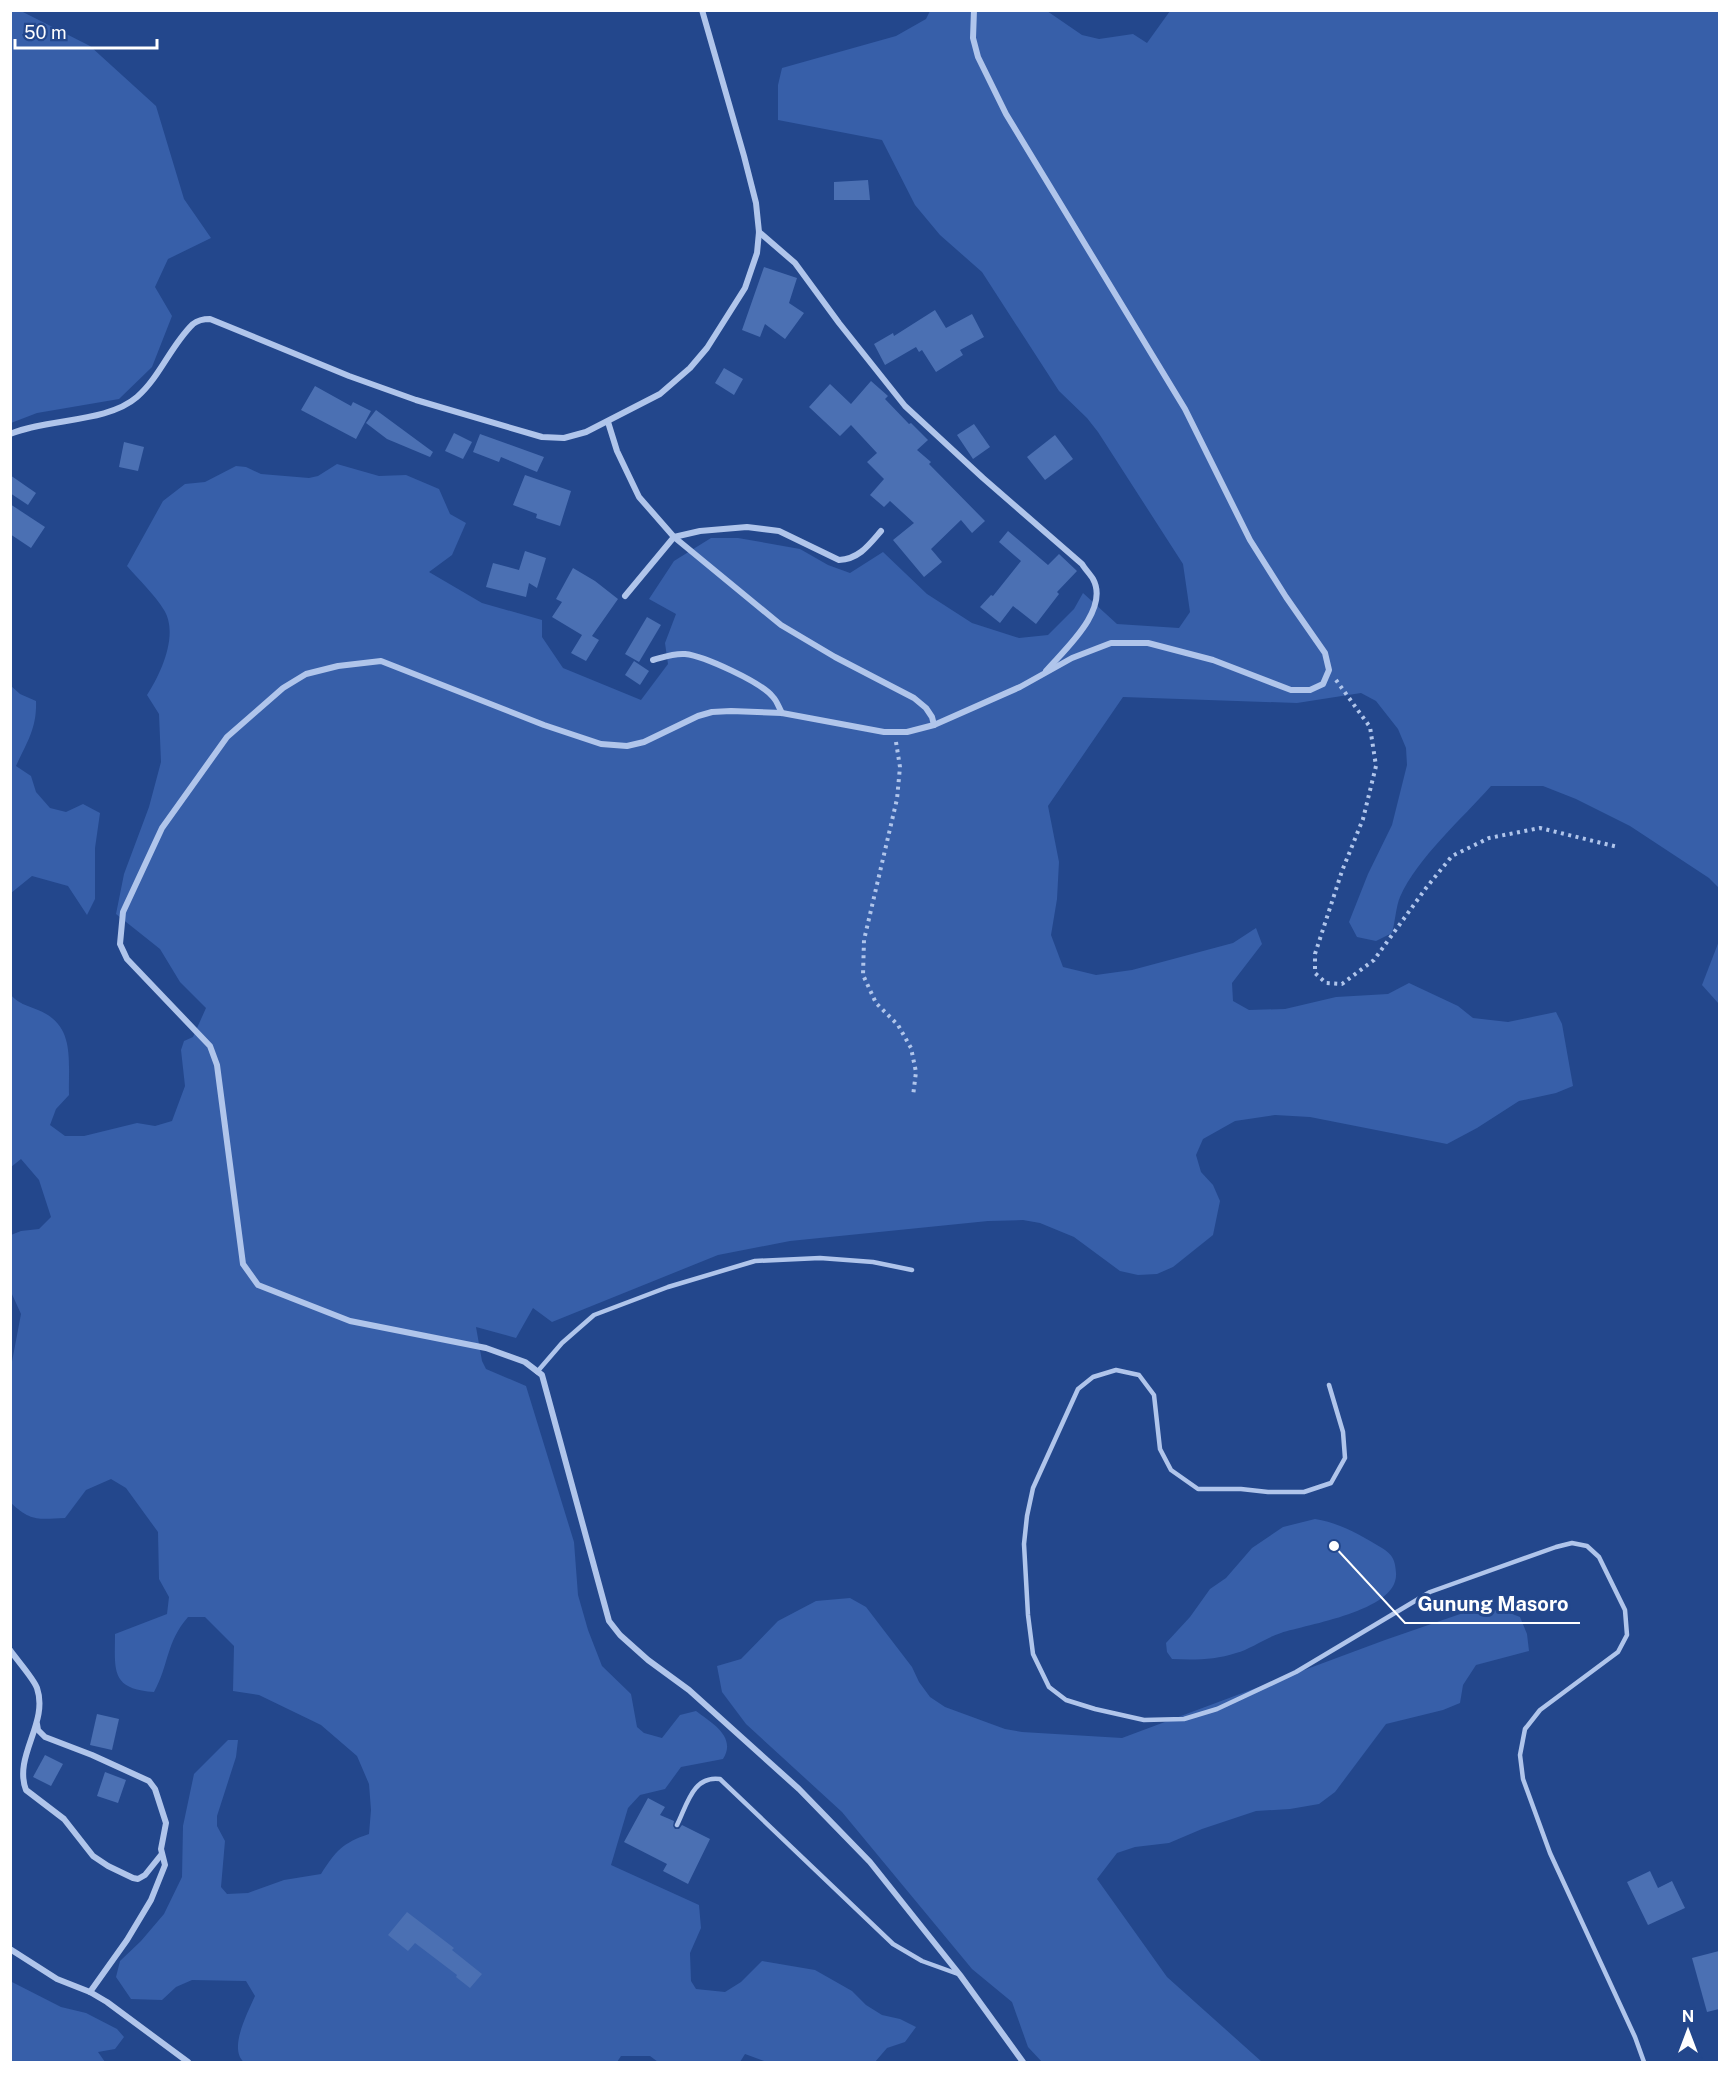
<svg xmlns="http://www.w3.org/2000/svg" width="1730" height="2073" viewBox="0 0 1730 2073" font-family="'Public Sans',sans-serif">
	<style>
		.green { fill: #375fa9 }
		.building { fill: #4b70b3 }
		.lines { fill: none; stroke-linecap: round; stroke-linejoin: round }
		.path { stroke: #b0c5eb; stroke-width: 4; stroke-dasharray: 3 4.5; stroke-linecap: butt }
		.lane { stroke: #b0c5eb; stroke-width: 4.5 }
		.street { stroke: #b0c5eb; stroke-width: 6 }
		.leader { fill: none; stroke: #fff; stroke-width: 2 }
		.callout-dot { fill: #fff; stroke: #23478c; stroke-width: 2 }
		.callout-label { font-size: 20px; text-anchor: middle; font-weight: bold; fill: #fff; stroke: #23478c; stroke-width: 6; stroke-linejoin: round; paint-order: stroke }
	</style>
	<rect width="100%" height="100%" fill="#23478c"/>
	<g class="green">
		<polygon points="19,10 90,46 156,106 184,199 211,238 168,259 155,287 172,316 152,367 119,399 37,413 11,423 10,11"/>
		<path d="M930,11H1047L1082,35L1099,39L1133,34L1147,43L1170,11H1719V888L1709,878L1630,826L1576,799L1543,786H1491C1462,819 1418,857 1400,897C1396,906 1395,923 1392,933L1376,941L1357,937L1349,922L1368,874L1392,825L1407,765L1406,748L1398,729L1376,701L1361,693L1297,703L1123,697L1048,806L1059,862L1057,899L1051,935L1063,967L1096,975L1132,970L1233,943L1256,928L1262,944L1232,983L1233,1001L1249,1010L1285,1009L1336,997L1388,994L1409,983L1458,1006L1473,1018L1508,1022L1556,1012L1562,1024L1573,1086L1556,1093L1519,1101L1477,1128L1447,1144L1310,1117L1275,1115L1235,1121L1203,1139L1196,1155L1201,1172L1213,1185L1220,1201L1213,1235L1173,1267L1157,1274L1138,1275L1120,1271L1074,1237L1040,1223L1023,1220L988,1221L790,1241L718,1255L552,1322L533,1308L516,1338L476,1327L482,1361L486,1369L526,1386L574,1542L578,1595L588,1630L602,1666L631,1694L637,1727L644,1733L662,1738L680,1715L696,1711C712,1723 737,1737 723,1759L681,1767L665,1789L640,1795L628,1808L611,1865L699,1905L701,1928L690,1953L691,1981L696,1989L725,1992L741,1982L762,1961L815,1970L852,1991L866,2005L882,2015L900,2019L916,2027L905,2042L887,2048L875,2062H767L745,2054L740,2062H658L650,2056H621L617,2062H244C228,2049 248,2012 255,1996L246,1981L192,1980L176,1987L162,2000L131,1999L116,1977L120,1961L141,1941L164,1914L182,1877L183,1826L194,1774L228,1740H238L236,1757L217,1816V1826L225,1841L221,1887L227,1894L248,1893L284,1880L321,1874C336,1851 342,1843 369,1834L371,1810L369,1784L357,1756L321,1725L259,1695L233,1691L234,1646L205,1617H188C166,1642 169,1665 154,1692C110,1689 115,1670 115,1634L167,1614L169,1597L159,1579L158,1532L126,1488L111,1479L86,1490L65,1518C39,1519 31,1522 11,1503V1367L21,1314L11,1292V1235L21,1231L39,1229L51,1217L39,1180L21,1159L11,1167L10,994C17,1003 28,1006 38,1010C76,1025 68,1061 69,1095L56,1109L50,1125L65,1136H84L137,1123L155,1126L172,1121L185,1086L181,1050L184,1041L193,1037L206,1008L180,982L160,949L116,914L124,874L149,807L161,762L159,714L147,695C161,674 179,634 164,610C154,594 139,580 127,566L163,501L185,484L205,482L236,466L246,467L261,474L309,478L318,476L337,464L379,476L406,475L439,489L450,514L466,523L452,555L429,572L482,603L542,620V637L563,668L641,700L668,664L665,643L676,614L649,599L674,561L711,538H738L800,549L828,565L850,573L883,552L927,594L972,623L1019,638L1048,635L1074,609L1083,593L1117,624L1179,628L1190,612L1183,564L1098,432L1087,418L1059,391L982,272L940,235L915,205L882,140L778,120V85L782,68L896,36L926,19Z"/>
		<path d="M11,686L20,694L36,701C37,728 27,742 16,766L31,776L36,792L50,808L66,812L83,804L100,813L95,848V899L87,915L68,886L32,876L11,893Z"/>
		<polygon points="1719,941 1719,1004 1702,985"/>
		<path d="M1315,1519C1340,1523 1360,1535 1382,1548C1393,1555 1395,1560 1396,1573C1399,1611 1308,1624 1281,1633C1265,1638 1251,1649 1236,1653C1215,1660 1194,1660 1172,1659L1167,1652L1166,1643L1190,1617L1210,1589L1226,1578L1252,1548L1283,1527Z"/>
		<polygon points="850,1598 866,1607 912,1667 919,1682 930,1697 945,1707 1005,1729 1022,1732 1122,1738 1385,1640 1466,1612 1502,1610 1520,1617 1527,1634 1529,1651 1476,1665 1463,1685 1460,1703 1443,1710 1386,1724 1335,1792 1319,1804 1290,1809 1256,1811 1202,1829 1169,1843 1135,1847 1117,1853 1097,1879 1167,1977 1262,2062 1042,2062 1028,2047 1012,2002 972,1969 842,1812 746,1724 722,1692 717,1666 741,1659 778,1621 816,1601"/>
		<polygon points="10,1981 61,2007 86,2013 117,2029 124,2037 115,2049 98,2052 105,2062 11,2062"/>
	</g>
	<g class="building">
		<polygon points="868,180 870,200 834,200 834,182"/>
		<polygon points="764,267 797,278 789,303 804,313 785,339 765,324 760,337 742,330"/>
		<polygon points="935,310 946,328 972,314 984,337 960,350 963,355 936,372 922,350 919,352 916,347 885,365 874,344 893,333 894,336"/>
		<polygon points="724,368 743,379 734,395 715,383"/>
		<polygon points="871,381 888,396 885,399 909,424 911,423 928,440 917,450 931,462 929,464 985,521 972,533 961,520 931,549 942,562 924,577 893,540 914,523 890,501 884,507 870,495 884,479 867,462 877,453 851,425 840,436 809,407 830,384 851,404"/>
		<polygon points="315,386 351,406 353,402 371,411 356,439 301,410"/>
		<polygon points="376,410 433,452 430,457 387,439 366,423"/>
		<polygon points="974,424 990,447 973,459 957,435"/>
		<polygon points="454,433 472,442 463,459 445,451"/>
		<polygon points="480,434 544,457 537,472 501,457 499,462 473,452"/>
		<polygon points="1055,435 1073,459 1045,480 1027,457"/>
		<polygon points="124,442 144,447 138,471 119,467"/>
		<polygon points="10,475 36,493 28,505 10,493"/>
		<polygon points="525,475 571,491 560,526 536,518 537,514 513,505"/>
		<polygon points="10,504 45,527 31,548 10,534"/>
		<polygon points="1008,531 1048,565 1059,554 1077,571 1057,592 1059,594 1036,624 1013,606 1000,623 980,607 991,595 993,596 1021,561 999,542"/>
		<polygon points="525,551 546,558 537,588 529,583 526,597 486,587 493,563 519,570"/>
		<polygon points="573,568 595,581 618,599 592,636 599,640 586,661 571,653 582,635 552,617 562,602 556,599"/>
		<polygon points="647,617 661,625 639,662 625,654"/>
		<polygon points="634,661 649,671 640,685 625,675"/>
		<polygon points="97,1714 119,1719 112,1750 90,1745"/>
		<polygon points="45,1755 63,1764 51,1786 33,1777"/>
		<polygon points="105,1772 126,1780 118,1803 97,1796"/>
		<polygon points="648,1798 665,1807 660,1815 674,1821 673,1826 675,1829 679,1829 682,1825 710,1839 688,1884 663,1871 667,1864 624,1842"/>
		<polygon points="1650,1871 1658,1888 1672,1881 1685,1908 1648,1925 1627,1882"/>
		<polygon points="407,1912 454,1948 452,1950 482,1974 470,1988 456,1977 457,1975 415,1943 408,1951 388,1935"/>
		<polygon points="1719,1951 1719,2009 1707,2012 1692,1958"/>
	</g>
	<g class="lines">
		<g class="path">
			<polyline points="1336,680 1370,727 1376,766 1363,819 1342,871 1315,954 1315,973 1326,983 1342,984 1374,960 1426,888 1452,856 1489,838 1540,828 1618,847"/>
			<polyline points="896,742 900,767 897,799 864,940 863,975 876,1003 898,1025 911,1048 916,1072 913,1096"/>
		</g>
		<g class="lane">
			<polyline points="537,1372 562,1343 594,1315 668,1287 755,1261 820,1258 873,1262 912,1270"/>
			<polyline points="1329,1385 1343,1432 1345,1458 1331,1483 1304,1492 1268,1492 1241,1489 1198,1489 1171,1470 1160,1449 1154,1395 1139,1375 1116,1370 1093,1377 1078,1389 1033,1488 1027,1516 1024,1544 1028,1615 1033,1654 1049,1687 1066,1700 1095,1709 1144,1720 1184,1719 1217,1709 1296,1672 1430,1592 1556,1547 1572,1543 1587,1546 1599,1557 1625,1610 1627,1635 1618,1652 1540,1710 1525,1729 1520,1755 1523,1779 1550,1853 1635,2037 1644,2062"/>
			<path d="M677,1825C687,1805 693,1775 720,1779L893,1944L922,1961L958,1974"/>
		</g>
		<g class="street">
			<polyline points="974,10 973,38 978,57 1006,114 1185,409 1250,540 1286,597 1325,653 1329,670 1323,684 1310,690 1291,690 1213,660 1148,643 1111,643 1072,658 1020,687 934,725 907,732 884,732 782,713 731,711 712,712 698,716 644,742 627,746 601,744 544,725 381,661 338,666 306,674 283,688 227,737 162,828 123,912 120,944 127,959 210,1046 217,1065 243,1264 258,1285 350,1321 486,1348 525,1362 542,1375 609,1621 620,1635 648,1660 689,1690 799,1789 870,1862 960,1975 1023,2062"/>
			<path d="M759,232L795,263L839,323L905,406L983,478L1082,564C1085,569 1090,574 1093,579C1110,610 1064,650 1046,671"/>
			<polyline points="608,422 617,451 639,497 674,537 781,625 835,657 914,698 926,708 932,717 934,725"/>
			<path d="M10,434C48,418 107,423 137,397C160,377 171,345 193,324C198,320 204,319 210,319L349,376L416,400L542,437L564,438L586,432L660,394L690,368L707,348L745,288L757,253L759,232L756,203L744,156L702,10"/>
			<path d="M625,596L674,537L700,531L747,527L779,531L839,560C859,559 869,545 881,531"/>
			<path d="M653,660C664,657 674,653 685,654C704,656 761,682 773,697C777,701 779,708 782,713"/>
			<path d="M10,1650C17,1660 34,1679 37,1688C49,1723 13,1756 26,1790L64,1819L93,1856L108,1866L133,1878L138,1879L145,1875L161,1855"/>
			<polyline points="37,1724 38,1730 45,1737 92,1755 149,1781 155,1789 166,1823 161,1849 165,1865 151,1900 127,1940 90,1992"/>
			<polyline points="10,1949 57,1979 90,1992 107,2002 188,2062"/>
		</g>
	</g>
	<path class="leader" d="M1334 1546L1405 1623H1580"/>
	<circle class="callout-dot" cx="1334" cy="1546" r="6"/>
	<g class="callout-label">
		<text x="1493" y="1611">Gunung Masoro</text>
	</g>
	<rect width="1730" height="2073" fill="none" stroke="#ffffff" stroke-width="24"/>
	<g transform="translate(1688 2031)" stroke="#23478c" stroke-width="4.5" paint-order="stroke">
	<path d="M0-4.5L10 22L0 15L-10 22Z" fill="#ffffff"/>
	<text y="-9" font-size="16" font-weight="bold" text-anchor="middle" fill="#ffffff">N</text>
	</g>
	<path d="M15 39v9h142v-9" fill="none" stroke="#ffffff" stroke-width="3"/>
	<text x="24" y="39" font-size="18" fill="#ffffff" stroke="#23478c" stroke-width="4.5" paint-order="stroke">50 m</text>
</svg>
